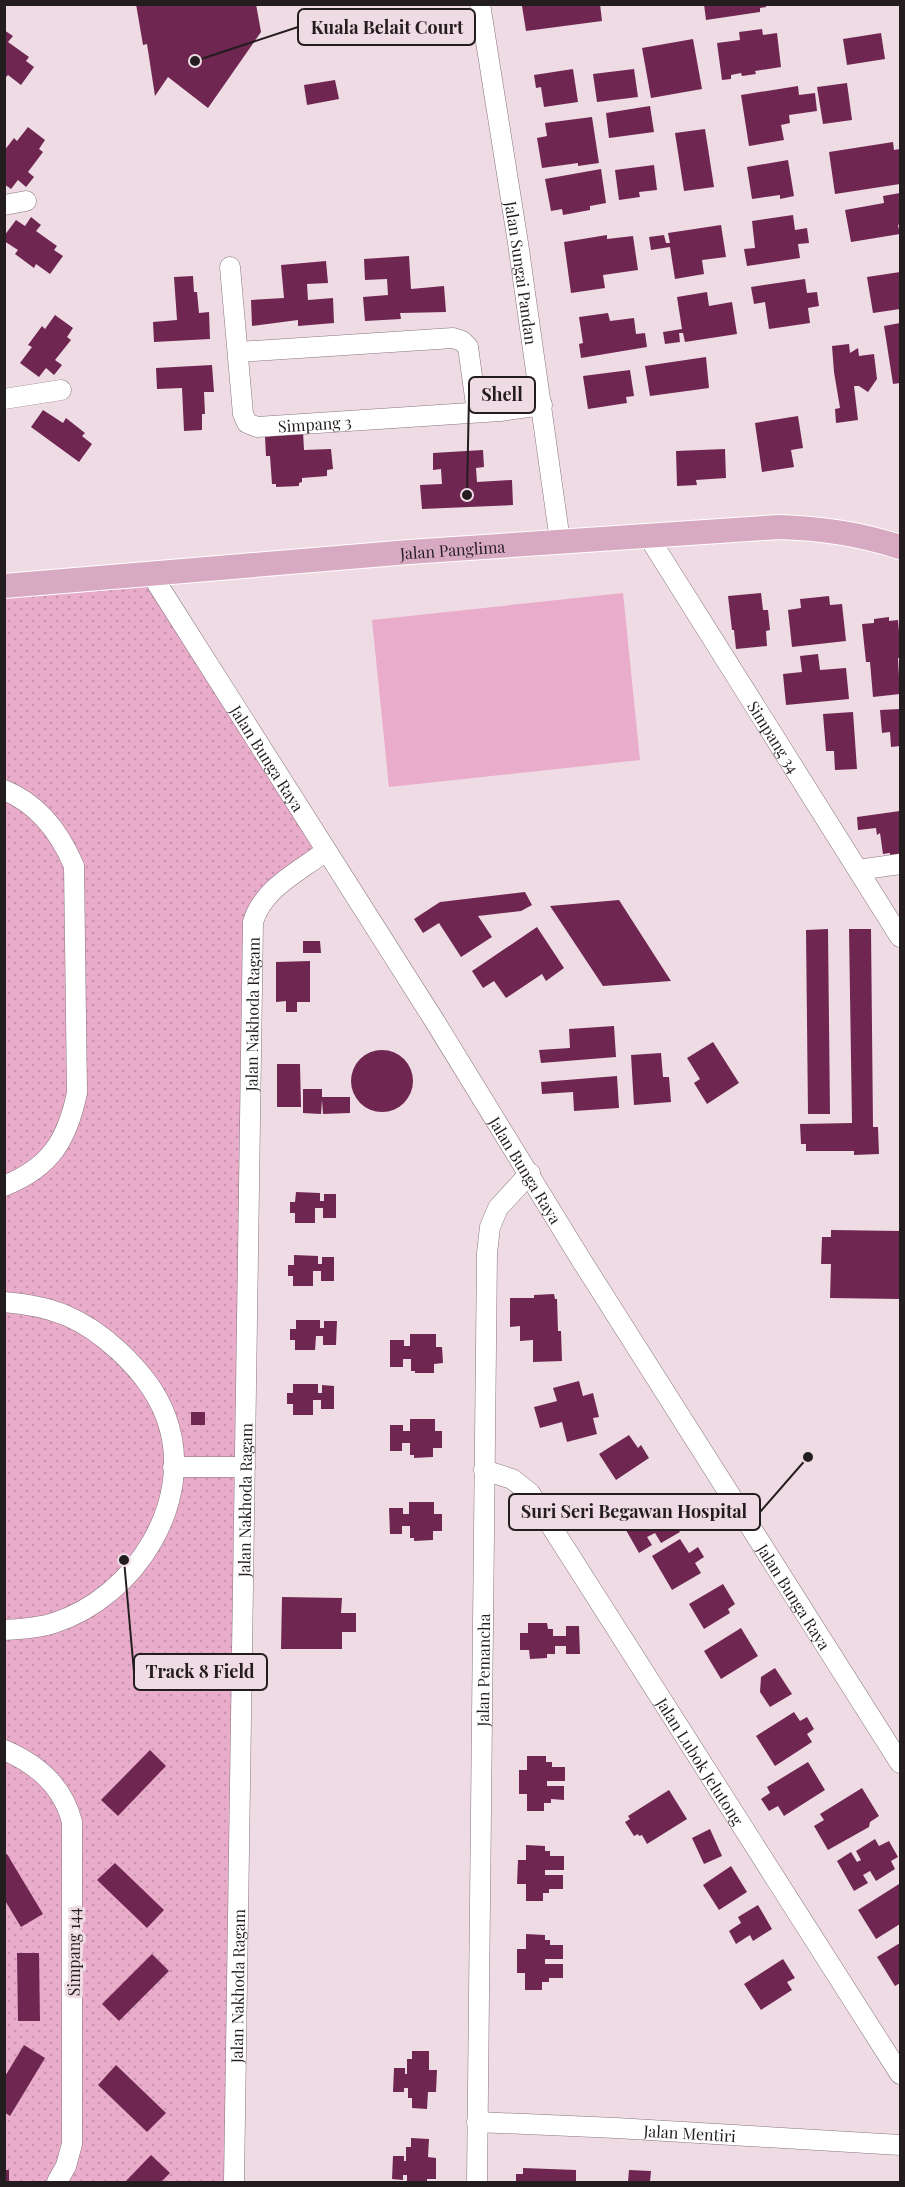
<svg xmlns="http://www.w3.org/2000/svg" width="905" height="2187" viewBox="0 0 905 2187" font-family="'Playfair Display',serif">
	<style>
		.park { fill: url(#park-dots) }
		.pitch { fill: #e9accb }
		.building { fill: #6f2751 }
		.lines { fill: none; stroke-linecap: round; stroke-linejoin: round }
		.minor-casing { stroke: #87757e; stroke-width: 21 }
		.major-casing { stroke: #fff; stroke-width: 26 }
		.minor { stroke: #fff; stroke-width: 20 }
		.major { stroke: #d8aac2; stroke-width: 24 }
		.labels { text-anchor: middle; dominant-baseline: central; stroke-width: 6; stroke-linejoin: round; paint-order: stroke }
		.street-label { font-size: 16px; fill: #241d20; stroke: #efdbe4 }
		.leader { fill: none; stroke: #241d20; stroke-width: 2 }
		.callout-dot { fill: #241d20; stroke: #efdbe4; stroke-width: 2 }
		.callout { fill: #efdbe4; stroke: #241d20; stroke-width: 2 }
		.callout-label { font-size: 18px; text-anchor: middle; font-weight: bold; fill: #241d20 }
	</style>
	<defs>
		<pattern id="park-dots" width="8" height="8" patternUnits="userSpaceOnUse" patternTransform="scale(1.5)"><rect width="8" height="8" fill="#e9accb"/><path d="M2 2h.1M6 6h.1" fill="none" stroke="#c894ae" stroke-width="1.8" stroke-linecap="round"/></pattern>
	</defs>
	<rect width="100%" height="100%" fill="#efdbe4"/>
	<polygon class="park" points="151,574 326,851 262,902 234,2182 5,2182 5,586"/>
	<polygon class="pitch" points="623,593 640,760 389,787 372,620"/>
	<g class="building">
		<polygon points="136,4 256,4 261,32 208,108 168,77 155,96 147,44 143,45"/>
		<polygon points="535,4 600,4 602,21 526,31 522,6"/>
		<polygon points="704,4 766,4 766,7 760,8 760,12 706,20"/>
		<polygon points="762,29 763,35 777,33 781,67 755,71 756,74 742,76 741,73 731,75 731,79 722,80 717,43 740,40 739,32"/>
		<polygon points="4,30 13,36 8,42 29,57 26,61 34,67 21,85 8,75 4,79"/>
		<polygon points="881,33 885,59 847,65 843,39"/>
		<polygon points="693,39 702,89 651,98 642,48"/>
		<polygon points="573,69 578,102 544,107 541,87 536,88 534,75"/>
		<polygon points="634,69 638,97 597,102 593,74"/>
		<polygon points="335,80 339,99 307,105 304,85"/>
		<polygon points="847,83 852,120 823,124 817,87"/>
		<polygon points="798,86 799,95 815,93 817,111 789,115 790,123 781,125 784,140 749,146 741,95"/>
		<polygon points="650,106 654,132 609,138 606,113"/>
		<polygon points="592,117 599,163 578,166 578,163 542,168 537,138 547,136 545,123"/>
		<polygon points="28,127 45,140 39,149 43,152 28,172 34,177 26,187 18,180 11,189 4,184 4,151 14,138 17,141"/>
		<polygon points="705,129 714,187 684,191 675,133"/>
		<polygon points="893,142 894,150 900,149 900,184 835,194 829,152"/>
		<polygon points="788,160 794,196 780,199 780,195 752,199 747,167"/>
		<polygon points="654,165 657,190 639,192 640,197 619,200 615,170"/>
		<polygon points="601,169 606,203 590,206 590,210 563,215 562,209 551,211 545,179"/>
		<polygon points="900,193 900,224 898,225 900,234 851,242 845,210 884,203 883,196"/>
		<polygon points="793,215 795,230 807,228 809,243 798,244 800,258 747,266 744,249 755,248 752,221"/>
		<polygon points="31,217 41,225 36,231 57,246 54,250 63,256 50,274 36,264 34,268 15,254 18,250 4,241 4,236 16,220 25,226"/>
		<polygon points="721,225 726,257 702,260 704,274 675,279 670,247 651,250 649,237 664,235 666,243 670,243 668,233"/>
		<polygon points="607,235 607,239 633,236 638,270 603,275 605,288 571,293 564,242"/>
		<polygon points="409,256 411,289 444,286 446,312 400,313 401,319 365,321 363,297 388,295 387,279 365,280 364,259"/>
		<polygon points="326,261 328,283 307,284 308,300 333,298 334,323 298,326 298,320 252,326 251,300 284,298 281,265"/>
		<polygon points="900,272 900,309 873,313 867,277"/>
		<polygon points="193,276 194,292 197,292 199,313 209,312 210,339 154,342 153,322 177,320 174,277"/>
		<polygon points="805,279 807,293 817,292 819,306 808,308 810,323 769,329 765,302 754,304 751,287"/>
		<polygon points="707,292 709,306 732,302 737,334 685,342 683,333 679,333 680,342 665,344 663,332 682,329 677,297"/>
		<polygon points="608,313 610,321 634,318 636,334 645,333 647,347 581,358 579,344 583,343 579,317"/>
		<polygon points="55,315 73,328 67,337 71,340 55,360 62,365 54,375 46,368 39,377 20,363 32,347 28,345 42,326 45,329"/>
		<polygon points="900,323 900,383 893,384 884,326"/>
		<polygon points="849,344 850,353 858,348 859,356 874,354 877,379 868,392 859,386 854,386 858,420 836,423 835,409 840,408 834,372 832,346"/>
		<polygon points="706,357 709,388 650,396 645,366"/>
		<polygon points="212,365 214,392 204,392 205,414 202,414 202,430 184,431 182,388 157,389 156,368"/>
		<polygon points="630,370 634,396 626,397 627,403 588,409 583,376"/>
		<polygon points="43,410 63,423 66,418 85,433 82,436 92,444 79,462 31,427"/>
		<polygon points="798,416 803,448 791,450 794,467 762,472 755,423"/>
		<polygon points="303,431 304,450 331,449 333,469 327,470 327,476 302,478 302,482 299,483 299,486 276,487 276,484 272,484 270,456 266,456 265,437 269,437 269,433"/>
		<polygon points="725,449 726,478 696,480 697,485 677,486 676,451"/>
		<polygon points="483,450 484,467 476,468 477,482 512,480 513,505 422,509 420,485 442,484 441,469 433,470 433,453"/>
		<polygon points="761,593 763,610 768,610 770,630 766,631 767,646 736,649 734,630 732,630 728,596"/>
		<polygon points="829,596 830,605 842,604 846,641 792,647 788,610 801,608 800,599"/>
		<polygon points="889,617 889,621 898,620 900,643 900,658 898,658 900,694 873,697 870,662 866,662 862,624 874,623 874,619"/>
		<polygon points="818,654 820,670 846,668 849,699 786,705 783,674 802,672 800,656"/>
		<polygon points="900,709 900,746 891,747 890,732 882,733 880,710"/>
		<polygon points="853,712 857,769 835,770 834,751 826,751 823,714"/>
		<polygon points="900,811 900,854 890,856 890,853 883,854 880,833 877,835 876,828 858,830 857,817"/>
		<polygon points="525,892 532,905 521,911 478,916 492,937 461,957 439,923 423,933 414,919 440,902"/>
		<polygon points="619,900 671,981 603,986 550,906"/>
		<polygon points="537,927 564,968 546,981 542,974 506,998 494,981 483,988 472,971"/>
		<polygon points="828,929 830,1114 808,1114 806,930"/>
		<polygon points="849,929 871,929 873,1127 878,1127 879,1154 854,1155 854,1151 806,1151 806,1144 801,1144 800,1124 852,1123"/>
		<polygon points="303,941 320,941 321,953 303,953"/>
		<polygon points="310,961 310,1002 297,1002 297,1012 286,1012 286,1001 276,1002 276,962"/>
		<polygon points="614,1026 616,1057 541,1063 539,1050 570,1048 569,1029"/>
		<polygon points="713,1042 739,1083 707,1104 694,1083 700,1079 687,1058"/>
		<circle cx="382" cy="1081" r="31"/>
		<polygon points="661,1053 663,1077 669,1077 671,1102 634,1105 631,1055"/>
		<polygon points="277,1064 300,1064 301,1107 277,1107"/>
		<polygon points="617,1076 619,1108 574,1111 573,1092 542,1094 541,1082"/>
		<polygon points="303,1089 322,1089 322,1097 350,1097 350,1113 323,1114 322,1100 321,1114 303,1113"/>
		<polygon points="296,1192 320,1193 320,1201 324,1201 324,1194 336,1194 336,1218 323,1218 323,1208 315,1208 315,1223 295,1223 295,1213 290,1213 290,1202 295,1202"/>
		<polygon points="831,1230 900,1231 900,1299 830,1298 831,1264 821,1264 822,1237 831,1237"/>
		<polygon points="294,1255 318,1256 318,1264 322,1264 322,1257 334,1257 334,1281 321,1281 321,1271 313,1271 313,1286 293,1286 293,1276 288,1276 288,1265 294,1265"/>
		<polygon points="554,1294 555,1299 557,1299 558,1331 561,1331 562,1361 533,1362 533,1340 520,1341 520,1326 510,1327 510,1298 534,1298 534,1295"/>
		<polygon points="296,1320 320,1320 320,1328 324,1328 324,1321 337,1321 336,1345 323,1345 323,1336 316,1336 315,1350 295,1350 295,1340 290,1340 290,1329 296,1329"/>
		<polygon points="410,1334 436,1334 436,1347 442,1347 443,1363 434,1364 434,1373 415,1373 415,1371 411,1371 411,1359 403,1359 403,1367 390,1367 390,1340 404,1340 404,1346 410,1346"/>
		<polygon points="579,1381 583,1396 593,1393 599,1417 593,1418 597,1434 567,1442 562,1422 540,1428 534,1407 557,1401 553,1388"/>
		<polygon points="293,1384 318,1384 318,1393 322,1393 322,1385 334,1386 334,1409 321,1409 321,1400 313,1400 313,1415 293,1415 293,1404 287,1404 287,1393 293,1393"/>
		<rect x="191" y="1412" width="14" height="13"/>
		<polygon points="410,1419 435,1419 435,1431 442,1431 442,1448 433,1448 433,1457 414,1458 414,1455 410,1455 410,1443 402,1443 402,1451 390,1451 390,1425 403,1425 403,1431 410,1431"/>
		<polygon points="629,1435 638,1448 641,1445 649,1458 616,1480 599,1454"/>
		<polygon points="409,1502 434,1502 434,1514 442,1514 442,1531 433,1531 433,1540 414,1541 414,1538 410,1538 410,1526 402,1526 402,1534 390,1534 389,1508 403,1508 403,1514 409,1514"/>
		<polygon points="660,1502 664,1509 673,1503 682,1519 675,1524 680,1532 661,1543 655,1533 647,1537 652,1545 639,1553 622,1523 636,1515 641,1524 645,1522 640,1513"/>
		<polygon points="680,1539 689,1553 698,1547 704,1557 695,1563 701,1573 672,1590 652,1556"/>
		<polygon points="723,1584 735,1604 728,1609 730,1613 704,1629 689,1604"/>
		<polygon points="282,1597 342,1598 341,1613 356,1613 356,1632 342,1632 342,1649 281,1649"/>
		<polygon points="528,1623 547,1623 548,1629 553,1629 553,1636 566,1636 566,1626 579,1626 580,1654 566,1654 566,1646 555,1646 555,1654 547,1654 547,1658 530,1659 529,1650 520,1650 520,1633 528,1633"/>
		<polygon points="741,1628 758,1656 721,1679 704,1651"/>
		<polygon points="775,1668 792,1694 770,1707 760,1692 761,1677"/>
		<polygon points="794,1712 800,1721 807,1717 814,1729 807,1734 812,1742 775,1766 756,1736"/>
		<polygon points="150,1750 166,1766 118,1816 101,1800"/>
		<polygon points="527,1756 546,1756 546,1762 552,1762 552,1767 565,1767 565,1781 547,1781 547,1786 564,1786 564,1800 551,1799 551,1803 544,1803 544,1811 527,1811 527,1794 519,1794 519,1770 527,1770"/>
		<polygon points="808,1762 825,1790 784,1816 778,1806 769,1811 761,1799 770,1793 767,1787"/>
		<polygon points="862,1788 879,1816 870,1822 869,1827 828,1850 814,1826 824,1820 820,1814"/>
		<polygon points="669,1790 687,1819 647,1844 642,1835 639,1836 638,1834 634,1836 625,1822 630,1819 628,1816"/>
		<polygon points="710,1829 722,1856 704,1864 692,1838"/>
		<polygon points="875,1839 879,1846 889,1841 898,1857 891,1861 895,1869 876,1881 870,1871 863,1875 868,1883 854,1891 837,1861 851,1852 857,1862 861,1860 856,1851"/>
		<polygon points="526,1845 545,1846 545,1851 550,1851 550,1856 564,1856 564,1870 545,1870 545,1875 563,1875 563,1889 549,1889 549,1893 543,1893 543,1901 526,1901 526,1884 517,1884 518,1860 526,1860"/>
		<polygon points="7,1854 43,1914 21,1927 4,1899 4,1855"/>
		<polygon points="115,1863 164,1910 147,1928 97,1880"/>
		<polygon points="731,1866 747,1892 719,1910 703,1885"/>
		<polygon points="899,1884 900,1924 876,1939 858,1910"/>
		<polygon points="758,1905 772,1929 753,1941 750,1935 736,1944 729,1931 741,1923 738,1917"/>
		<polygon points="526,1934 545,1935 545,1940 550,1940 550,1945 563,1945 563,1959 545,1959 545,1964 563,1964 563,1978 549,1978 549,1982 542,1982 542,1990 525,1990 525,1973 517,1973 517,1949 526,1949"/>
		<polygon points="900,1943 900,1983 895,1986 877,1957"/>
		<polygon points="17,1953 39,1953 40,2021 18,2021"/>
		<polygon points="152,1954 169,1971 119,2021 102,2004"/>
		<polygon points="783,1959 795,1978 787,1982 792,1990 761,2010 744,1984"/>
		<polygon points="24,2045 45,2058 10,2116 4,2112 4,2078"/>
		<polygon points="412,2051 429,2051 429,2070 437,2070 436,2092 428,2092 427,2109 412,2108 412,2098 408,2098 408,2088 404,2088 404,2092 393,2092 394,2068 405,2068 405,2074 407,2074 407,2059 412,2059"/>
		<polygon points="116,2065 166,2113 147,2132 98,2085"/>
		<polygon points="411,2138 429,2139 428,2157 436,2158 436,2179 427,2179 427,2182 407,2182 407,2175 403,2175 403,2180 392,2179 393,2156 404,2156 404,2161 406,2161 406,2147 411,2147"/>
		<polygon points="151,2155 170,2173 161,2182 125,2182"/>
		<polygon points="523,2168 576,2170 576,2182 516,2182 516,2174 523,2174"/>
		<rect x="4" y="2170" width="5" height="12"/>
		<polygon points="629,2170 651,2171 650,2182 628,2182"/>
	</g>
	<g class="lines">
		<defs>
			<g id="minor">
				<path id="s1" d="M480,4L518,243L560,541"/>
				<polyline points="4,205 26,201"/>
				<path id="s2" d="M230,267L243,414L247,423L257,427L500,411L542,405"/>
				<polyline points="238,352 453,338 462,341 468,347 477,412"/>
				<polyline points="4,399 61,390"/>
				<path id="s3" d="M648,536L900,937"/>
				<path id="s4" d="M151,574L434,1020L580,1258L900,1763"/>
				<path d="M4,790C39,804 60,833 74,866L77,1093C67,1140 51,1167 4,1186"/>
				<polyline points="858,870 900,864"/>
				<path d="M4,1302C53,1306 83,1318 119,1351C139,1370 156,1390 166,1417C197,1501 135,1597 54,1623C38,1628 21,1629 4,1630"/>
				<polyline points="173,1467 245,1467"/>
				<path id="s5" d="M484,1470L512,1479L530,1493L900,2074"/>
				<path d="M4,1750C37,1764 63,1786 72,1822V2144L66,2166L57,2182"/>
				<path id="s6" d="M477,2122L616,2128L900,2145"/>
				<path id="s7" d="M234,2182L253,922C263,888 300,871 326,851"/>
				<path id="s8" d="M477,2182L487,1253L490,1227L498,1208L530,1173"/>
			</g>
			<g id="major">
				<path id="s9" d="M4,586L409,552L779,527C821,528 860,534 900,547"/>
			</g>
		</defs>
		<use href="#minor" class="minor-casing"/>
		<use href="#major" class="major-casing"/>
		<use href="#minor" class="minor"/>
		<use href="#major" class="major"/>
	</g>
	<g class="labels">
		<g class="street-label">
			<text stroke="none"><textPath href="#s1" startOffset="272">Jalan Sungai Pandan</textPath></text>
			<text stroke="none"><textPath href="#s2" startOffset="226">Simpang 3</textPath></text>
			<text stroke="none"><textPath href="#s9" startOffset="450">Jalan Panglima</textPath></text>
			<text stroke="none"><textPath href="#s3" startOffset="237">Simpang 34</textPath></text>
			<text stroke="none"><textPath href="#s4" startOffset="218">Jalan Bunga Raya</textPath></text>
			<text stroke="none"><textPath href="#s7" startOffset="1168">Jalan Nakhoda Ragam</textPath></text>
			<text stroke="none"><textPath href="#s4" startOffset="704">Jalan Bunga Raya</textPath></text>
			<text stroke="none"><textPath href="#s7" startOffset="682">Jalan Nakhoda Ragam</textPath></text>
			<text stroke="none"><textPath href="#s4" startOffset="1208">Jalan Bunga Raya</textPath></text>
			<text stroke="none"><textPath href="#s8" startOffset="512">Jalan Pemancha</textPath></text>
			<text stroke="none"><textPath href="#s5" startOffset="370">Jalan Lubok Jelutong</textPath></text>
			<text transform="translate(73 1952) rotate(-90)">Simpang 144</text>
			<text stroke="none"><textPath href="#s7" startOffset="196">Jalan Nakhoda Ragam</textPath></text>
			<text stroke="none"><textPath href="#s6" startOffset="213">Jalan Mentiri</textPath></text>
		</g>
	</g>
	<path class="leader" d="M195 61L298 27M467 495L469 395M808 1457L760 1512M124 1560L134 1672"/>
	<g class="callout-dot">
		<circle cx="195" cy="61" r="6"/>
		<circle cx="467" cy="495" r="6"/>
		<circle cx="808" cy="1457" r="6"/>
		<circle cx="124" cy="1560" r="6"/>
	</g>
	<g class="callout">
		<rect x="298" y="9" width="177" height="36" rx="6"/>
		<rect x="469" y="377" width="66" height="36" rx="6"/>
		<rect x="509" y="1494" width="251" height="36" rx="6"/>
		<rect x="134" y="1654" width="133" height="36" rx="6"/>
	</g>
	<g class="callout-label">
		<text x="387" y="34">Kuala Belait Court</text>
		<text x="502" y="401">Shell</text>
		<text x="634" y="1518">Suri Seri Begawan Hospital</text>
		<text x="200" y="1678">Track 8 Field</text>
	</g>
	<rect width="905" height="2187" fill="none" stroke="#241d20" stroke-width="12"/>
</svg>
